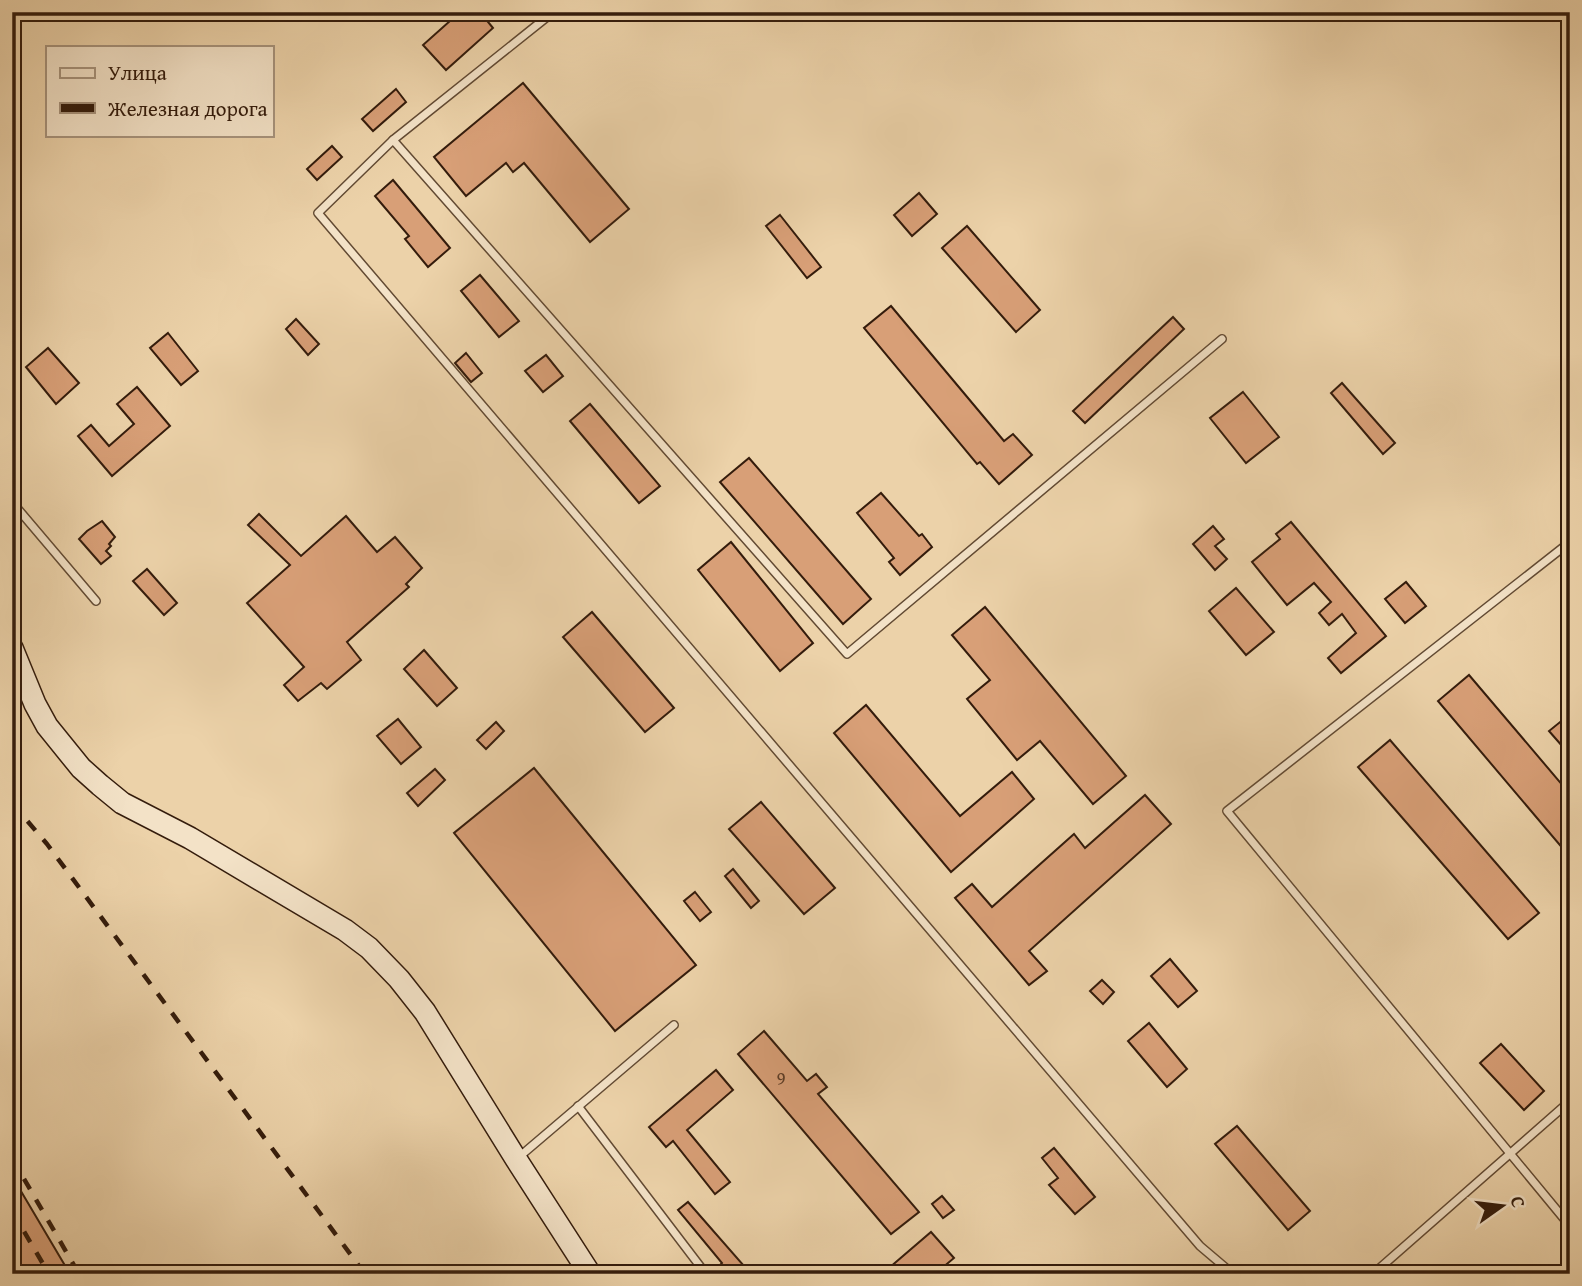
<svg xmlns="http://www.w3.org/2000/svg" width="1582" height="1286" viewBox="0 0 1582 1286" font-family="'Gentium Book Plus',serif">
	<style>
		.building { fill: #d89f77; stroke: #341c0c; stroke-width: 2 }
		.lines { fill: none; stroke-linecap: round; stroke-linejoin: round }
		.lane-casing { stroke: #624a33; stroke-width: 10 }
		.secondary-casing { stroke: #341c0c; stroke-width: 24 }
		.lane { stroke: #f3e2c7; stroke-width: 7 }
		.secondary { stroke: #f3e2c7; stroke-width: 21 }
		.rail { stroke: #341c0c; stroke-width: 4.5; stroke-dasharray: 12 12; stroke-linecap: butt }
		.labels { text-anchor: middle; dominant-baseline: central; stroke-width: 5; stroke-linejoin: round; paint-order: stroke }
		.number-label { font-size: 19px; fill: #5d3d27 }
	</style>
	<rect width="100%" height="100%" fill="#ecd2a9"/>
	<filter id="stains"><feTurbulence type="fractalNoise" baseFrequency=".00286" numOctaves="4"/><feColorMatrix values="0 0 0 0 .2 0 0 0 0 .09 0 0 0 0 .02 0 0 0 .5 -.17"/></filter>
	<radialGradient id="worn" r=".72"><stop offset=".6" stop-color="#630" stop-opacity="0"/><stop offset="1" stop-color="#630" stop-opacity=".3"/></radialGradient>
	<g class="building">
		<polygon points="460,12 480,12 493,28 446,70 423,45"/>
		<polygon points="523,83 629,209 590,242 524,163 513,172 506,163 466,196 434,157"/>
		<polygon points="396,89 406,102 373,131 362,119"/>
		<polygon points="332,146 342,157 317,180 307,169"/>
		<polygon points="393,180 450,248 428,267 405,239 409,236 375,196"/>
		<polygon points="919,193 937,214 912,236 894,215"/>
		<polygon points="780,215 821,267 807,278 766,226"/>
		<polygon points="967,226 1040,310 1016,332 942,248"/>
		<polygon points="480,275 519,321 499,337 461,291"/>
		<polygon points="891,306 1004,441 1013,434 1032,455 999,484 980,462 977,464 864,328"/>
		<polygon points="1173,317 1184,329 1085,423 1073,411"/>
		<polygon points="296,319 319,344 308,355 286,329"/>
		<polygon points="168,333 198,371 181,385 150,348"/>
		<polygon points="48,348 79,383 56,404 26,367"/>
		<polygon points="466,353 482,373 471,382 455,363"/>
		<polygon points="546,355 563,376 543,392 525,371"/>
		<polygon points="1342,383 1395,443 1383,454 1331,393"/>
		<polygon points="137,387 170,426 112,476 78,436 91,425 109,446 134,424 117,404"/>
		<polygon points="1243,392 1279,437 1246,463 1210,418"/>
		<polygon points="590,404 660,486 639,503 570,421"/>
		<polygon points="749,458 871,599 843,624 720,482"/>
		<polygon points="881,493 919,536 922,534 932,547 900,575 889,562 894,558 857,513"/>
		<polygon points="259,514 301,556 346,516 377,552 395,537 422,568 406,584 409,587 347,642 361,660 327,689 321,683 298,701 284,685 304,667 247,603 290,565 248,525"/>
		<polygon points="102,521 115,537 109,544 111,546 106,551 111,556 101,564 79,539 87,531"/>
		<polygon points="1291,522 1386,636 1341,673 1328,658 1356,633 1342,614 1329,625 1319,613 1331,602 1314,583 1287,605 1252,562 1280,539 1276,534"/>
		<polygon points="1213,526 1224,539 1215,546 1227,559 1215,570 1193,544"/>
		<polygon points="731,542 813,643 780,671 698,570"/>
		<polygon points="147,569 177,603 164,615 133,581"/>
		<polygon points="1406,582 1426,606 1405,623 1385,599"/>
		<polygon points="1236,588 1274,632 1246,655 1209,611"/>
		<polygon points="985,607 1126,776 1093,804 1040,741 1017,760 967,699 990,680 952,635"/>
		<polygon points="592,612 674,708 645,732 563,637"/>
		<polygon points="424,650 457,688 437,706 404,669"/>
		<polygon points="1469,675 1570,794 1570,857 1438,701"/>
		<polygon points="866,705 960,816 1012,772 1034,799 951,872 834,733"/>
		<polygon points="1570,714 1570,755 1549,731"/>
		<polygon points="398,719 421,747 401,764 377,736"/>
		<polygon points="496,722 504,731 486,749 477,740"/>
		<polygon points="1390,740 1539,913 1508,939 1358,767"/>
		<polygon points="534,768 696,965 615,1031 454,833"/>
		<polygon points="435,769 445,780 418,806 407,793"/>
		<polygon points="1145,795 1171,824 1029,951 1047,971 1029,985 955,898 972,884 992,907 1074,834 1085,848"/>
		<polygon points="761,802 835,888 804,914 729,829"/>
		<polygon points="733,869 759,901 751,908 725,876"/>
		<polygon points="695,892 711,912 700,921 684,901"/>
		<polygon points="1170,959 1197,991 1178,1007 1151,976"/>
		<polygon points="1102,980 1114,992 1103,1004 1090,991"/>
		<polygon points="1149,1023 1187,1069 1167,1087 1128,1041"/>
		<polygon points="764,1031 807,1081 816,1074 827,1087 818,1094 919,1212 891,1234 738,1054"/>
		<polygon points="1501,1044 1544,1091 1524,1110 1480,1063"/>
		<polygon points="716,1070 733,1090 687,1130 730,1182 715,1194 673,1141 666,1147 649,1127"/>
		<polygon points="1237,1126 1310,1211 1288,1230 1215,1144"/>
		<polygon points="1054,1148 1095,1197 1075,1214 1049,1185 1058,1178 1042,1158"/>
		<polygon points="12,1176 70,1274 12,1274"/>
		<polygon points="942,1196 954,1210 943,1218 932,1204"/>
		<polygon points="688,1202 751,1274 712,1274 722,1263 678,1210"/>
		<polygon points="931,1232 954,1258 935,1274 882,1274"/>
	</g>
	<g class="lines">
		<defs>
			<g id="lane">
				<polyline points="544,12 547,17 393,140 847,654 1222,339"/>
				<polyline points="393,140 318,213 1200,1246 1233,1274"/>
				<polyline points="12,502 96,601"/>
				<polyline points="1570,542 1227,811 1570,1226"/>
				<polyline points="578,1106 706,1274"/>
				<polyline points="519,1157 674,1025"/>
				<polyline points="1373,1274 1570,1101"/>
			</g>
			<polyline id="secondary" points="12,648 35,704 47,726 81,768 100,785 122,803 190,838 345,930 369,948 399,979 425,1012 516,1159 590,1274"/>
		</defs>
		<use href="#lane" class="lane-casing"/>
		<use href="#secondary" class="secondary-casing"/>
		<use href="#lane" class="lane"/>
		<use href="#secondary" class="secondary"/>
		<g class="rail">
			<polyline points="12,803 47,844 365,1274"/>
			<polyline points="12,1158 79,1274"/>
			<polyline points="12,1211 49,1274"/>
		</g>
	</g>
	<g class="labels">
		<g class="number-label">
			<text x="781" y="1078">9</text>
		</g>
	</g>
	<rect width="1582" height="1286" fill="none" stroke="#ecd2a9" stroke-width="42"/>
	<rect x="14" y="14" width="1554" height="1258" fill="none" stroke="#341c0c" stroke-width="3.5"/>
	<rect x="21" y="21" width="1540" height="1244" fill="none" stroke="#341c0c" stroke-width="2"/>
	<rect x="46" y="46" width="228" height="91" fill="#f3e2c7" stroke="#a7937c" stroke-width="2"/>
	<rect x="60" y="68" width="35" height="10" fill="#f3e2c7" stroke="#a7937c" stroke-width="2"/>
	<text x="108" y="80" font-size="21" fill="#341c0c">Улица</text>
	<rect x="60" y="103" width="35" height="10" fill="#341c0c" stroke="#a7937c" stroke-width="2"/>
	<text x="108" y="116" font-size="21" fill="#341c0c">Железная дорога</text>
	<g transform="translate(1502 1206) rotate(76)" stroke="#f3e2c7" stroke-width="5" paint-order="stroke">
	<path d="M0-5L12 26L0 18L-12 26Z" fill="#341c0c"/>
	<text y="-10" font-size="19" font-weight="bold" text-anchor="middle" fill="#341c0c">С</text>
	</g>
	<rect width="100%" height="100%" filter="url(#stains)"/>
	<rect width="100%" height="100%" fill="url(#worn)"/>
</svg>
